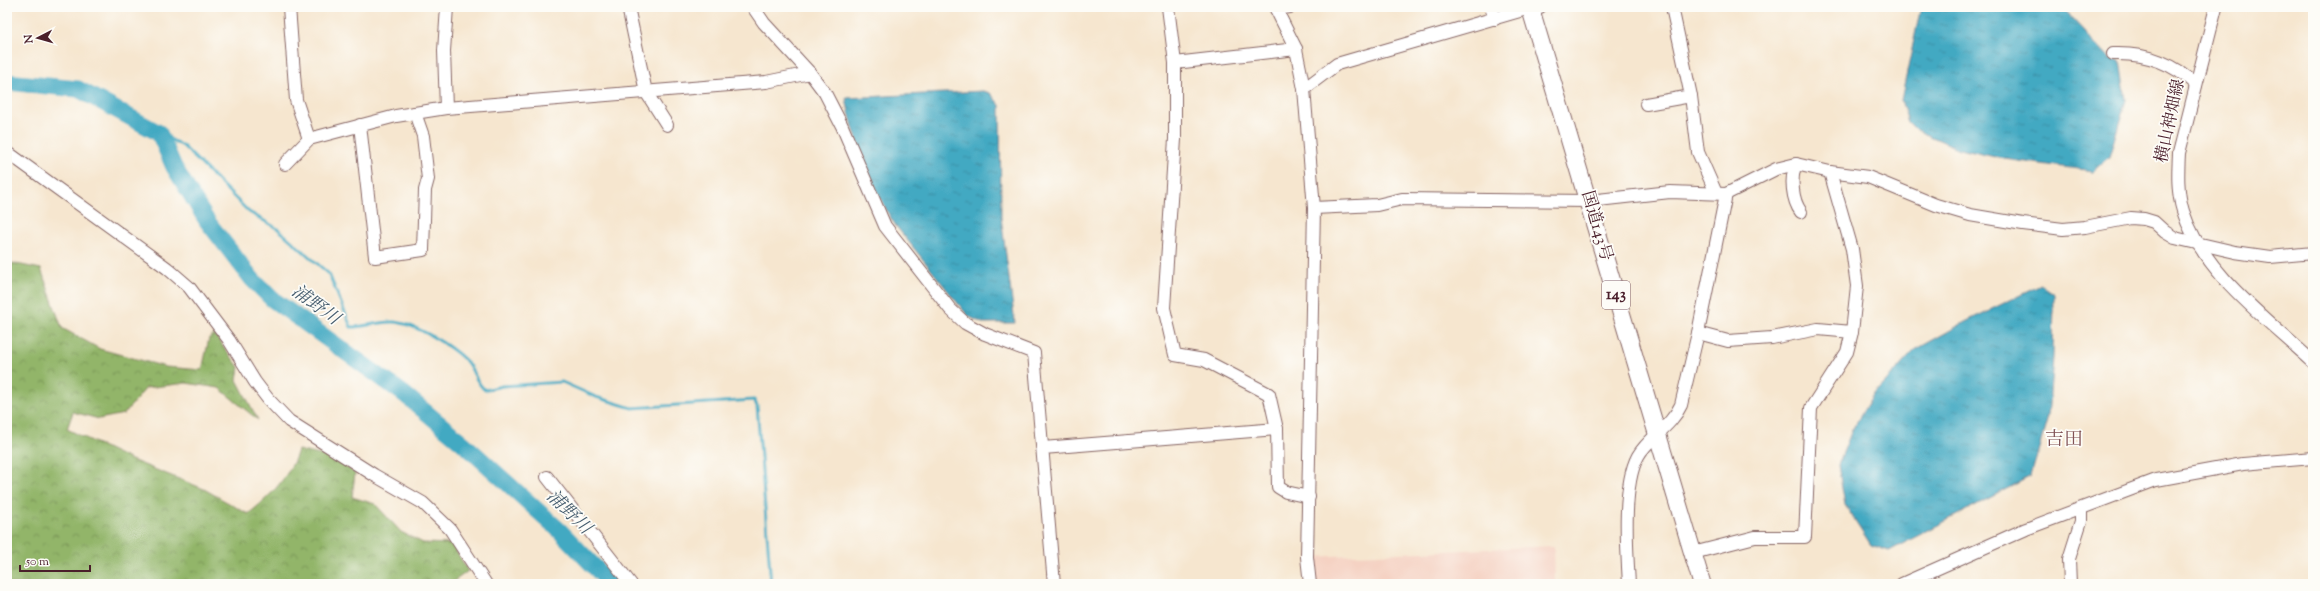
<svg xmlns="http://www.w3.org/2000/svg" width="2320" height="591" viewBox="0 0 2320 591" font-family="'Sorts Mill Goudy','Noto Serif JP',serif">
	<style>
		.built { fill: #f5d2c3 }
		.forest { fill: url(#forest-crowns); stroke: #6e6a4a }
		.water { fill: url(#water-ripples); stroke: #466476 }
		.lines { fill: none; stroke-linecap: round; stroke-linejoin: round }
		.stream { stroke: #42a9c2; stroke-width: 3 }
		.river { stroke: #42a9c2; stroke-width: 17 }
		.minor-casing { stroke: #866564; stroke-width: 14 }
		.highway-casing { stroke: #866564; stroke-width: 19 }
		.minor { stroke: #fff; stroke-width: 12 }
		.highway { stroke: #fff; stroke-width: 17 }
		.labels { text-anchor: middle; dominant-baseline: central; stroke-width: 3.5; stroke-linejoin: round; paint-order: stroke }
		.shield { fill: #fdfcf7; stroke: #806168; stroke-width: 1 }
		.shield-label { font-size: 16px; font-weight: bold; fill: #4a1f2b }
		.street-label { font-size: 17px; fill: #4a1f2b; stroke: #fdfcf7 }
		.water-label { font-size: 18px; font-style: italic; fill: #465d6f; stroke: #fdfcf7 }
		.quarter-label { font-size: 19px; fill: #815255; stroke: #fdfcf7 }
	</style>
	<defs>
		<pattern id="forest-crowns" width="20" height="18" patternUnits="userSpaceOnUse"><rect width="20" height="18" fill="#92b569"/><path d="M2 6a3 3 0 1 1 6 0M12 15a3 3 0 1 1 6 0" fill="none" stroke="#799357"/></pattern>
		<pattern id="water-ripples" width="26" height="14" patternUnits="userSpaceOnUse"><rect width="26" height="14" fill="#42a9c2"/><path d="M2 4q2-2 4 0t4 0M15 11q2-2 4 0t4 0" fill="none" stroke="#39899e"/></pattern>
	</defs>
	<rect width="100%" height="100%" fill="#fdfcf7"/>
	<filter id="ink" filterUnits="userSpaceOnUse"><feTurbulence type="fractalNoise" baseFrequency=".025" numOctaves="2"/><feDisplacementMap in="SourceGraphic" scale="8" xChannelSelector="R" yChannelSelector="G"/><feConvolveMatrix kernelMatrix="1 2 1 2 8 2 1 2 1" color-interpolation-filters="sRGB"/></filter>
	<filter id="wash" filterUnits="userSpaceOnUse"><feTurbulence type="fractalNoise" baseFrequency=".012" numOctaves="4" result="noise"/><feDisplacementMap in="SourceGraphic" scale="16" xChannelSelector="R" yChannelSelector="G"/><feGaussianBlur stdDeviation="0.9" result="paint"/><feColorMatrix in="noise" values="0 0 0 0 0 0 0 0 0 0 0 0 0 0 0 0 0 1.4 0 .05"/><feComposite in="paint" operator="in"/></filter>
	<g filter="url(#wash)">
		<rect width="100%" height="100%" fill="#f6e6cf"/>
		<polygon class="built" points="1554,546 1555,584 1314,584 1311,557"/>
		<path class="forest" d="M7,262L41,269L62,328L100,349L166,367L202,370L209,338L214,334L239,367L237,380L258,420L219,388L186,383L146,388L124,414L99,419L73,412L67,429L129,459L204,489L248,514C270,497 290,476 298,450L333,458L355,473L352,497L375,504L401,532L423,543L452,544L468,571L450,584H7Z"/>
		<g class="water">
			<polygon points="1921,7 2061,7 2109,57 2120,61 2126,100 2109,157 2093,171 2004,159 1960,149 1916,130 1908,122 1901,100"/>
			<path d="M983,91L990,93L1000,105L1001,217L1015,323H982L968,316L896,226C876,197 852,133 846,98Z"/>
			<polygon points="2041,285 2054,294 2053,358 2048,417 2031,476 1889,551 1871,545 1845,505 1838,465 1852,430 1872,396 1915,350 1965,322"/>
		</g>
		<g class="lines">
			<path class="stream" d="M159,133L183,146L249,212L278,229L329,274L351,327C365,327 380,321 394,322C414,323 451,346 465,360C474,369 475,382 485,390L502,386L562,382L596,397L632,408L754,400L757,406L771,584"/>
			<polyline class="river" points="7,82 78,89 159,133 174,167 207,221 252,279 272,299 404,394 464,444 559,530 611,584"/>
		</g>
	</g>
	<g filter="url(#ink)">
		<g class="lines">
			<defs>
				<g id="minor">
					<polyline points="289,7 296,100 309,139"/>
					<polyline points="628,7 646,92 667,125"/>
					<polyline points="753,7 764,23 810,73 825,93 842,126 885,226 950,309 965,323 985,334 1034,353 1054,584"/>
					<polyline points="1168,7 1175,63 1175,139 1164,308 1175,355 1204,360 1269,394 1277,429 1278,487 1286,492 1309,497"/>
					<polyline points="1275,7 1296,49 1304,89 1314,208 1307,557 1310,584"/>
					<polyline points="1491,7 1495,19"/>
					<polyline points="1672,7 1691,96 1698,152 1716,193"/>
					<path d="M2216,7L2179,153C2178,172 2177,192 2183,211C2202,272 2267,319 2313,362"/>
					<polyline points="1276,9 1290,7"/>
					<path d="M2113,54C2145,53 2173,62 2196,85"/>
					<polyline points="1175,63 1296,49"/>
					<polyline points="1304,89 1337,64 1530,8 1540,7"/>
					<polyline points="1646,104 1691,96"/>
					<polyline points="446,108 444,51 447,7"/>
					<polyline points="360,125 375,257 423,250 425,190 428,179 423,136 415,113"/>
					<polyline points="7,152 167,268 189,287 229,340 255,382 268,399 289,421 374,475 423,503 450,529 486,584"/>
					<polyline points="285,164 309,139 396,116 446,108 766,82 810,73"/>
					<path d="M1796,164C1790,178 1792,200 1801,212"/>
					<polyline points="1314,208 1377,205 1402,199 1589,201 1670,192 1726,194 1776,169 1796,164 1830,172 1868,177 1936,205 1970,215 2023,224 2063,229 2085,227 2131,218 2144,219 2154,222 2165,232 2175,238 2235,252 2270,257 2313,253"/>
					<polyline points="1698,333 1728,341 1772,338 1818,329 1852,332"/>
					<polyline points="1043,448 1277,429"/>
					<polyline points="547,477 631,584"/>
					<polyline points="1693,553 1755,537 1805,537 1811,408 1847,352 1852,332 1857,286 1852,249 1830,172"/>
					<path d="M1629,584C1627,551 1622,485 1638,456C1649,437 1671,427 1681,405L1698,333L1726,194"/>
					<polyline points="1902,584 2026,529 2156,480 2243,464 2313,458"/>
					<polyline points="2070,584 2069,559 2081,521 2081,509"/>
				</g>
				<polyline id="highway" points="1530,7 1702,584"/>
			</defs>
			<use href="#minor" class="minor-casing"/>
			<use href="#highway" class="highway-casing"/>
			<use href="#minor" class="minor"/>
			<use href="#highway" class="highway"/>
		</g>
	</g>
	<g class="labels">
		<rect class="shield" x="1602" y="281" width="28" height="28" rx="3"/>
		<g class="shield-label">
			<text x="1616" y="295">143</text>
		</g>
		<g class="street-label">
			<text transform="translate(2171 121) rotate(-78)">横山神畑線</text>
			<text transform="translate(1596 226) rotate(74)">国道143号</text>
		</g>
		<g class="water-label">
			<text transform="translate(315 306) rotate(36)">浦野川</text>
			<text transform="translate(568 513) rotate(44)">浦野川</text>
		</g>
		<g class="quarter-label">
			<text x="2064" y="440">吉田</text>
		</g>
	</g>
	<rect width="2320" height="591" fill="none" stroke="#fdfcf7" stroke-width="24"/>
	<g transform="translate(38 38) rotate(264)" stroke="#fdfcf7" stroke-width="3" paint-order="stroke">
	<path d="M0-3L7 15L0 10L-7 15Z" fill="#4a1f2b"/>
	<text y="-6" font-size="11" font-weight="bold" text-anchor="middle" fill="#4a1f2b">N</text>
	</g>
	<path d="M20 565v6h70v-6" fill="none" stroke="#4a1f2b" stroke-width="2"/>
	<text x="26" y="565" font-size="12" fill="#4a1f2b" stroke="#fdfcf7" stroke-width="3" paint-order="stroke">50 m</text>
</svg>
